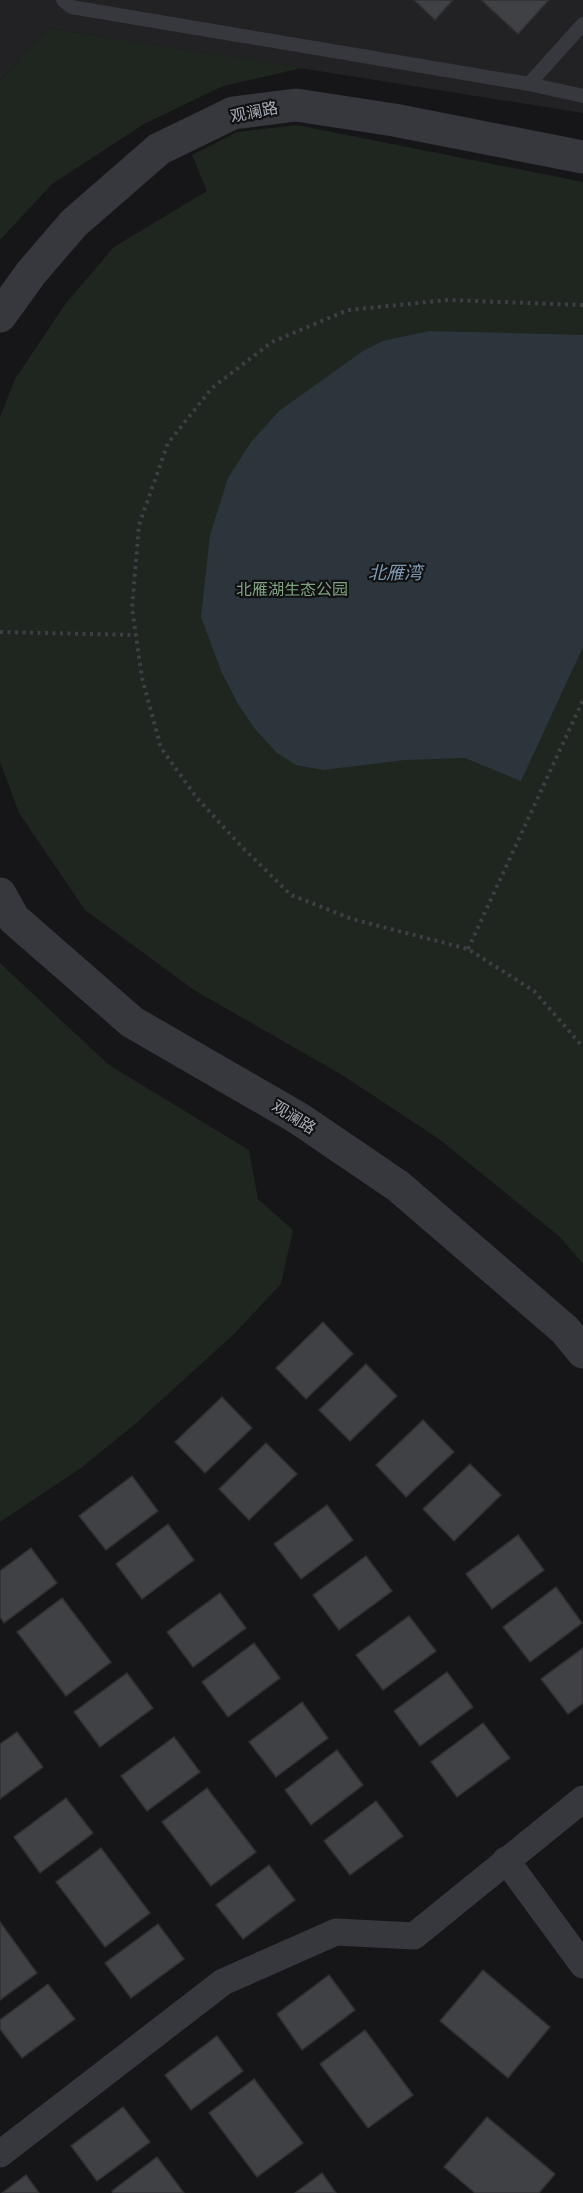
<svg xmlns="http://www.w3.org/2000/svg" width="583" height="2193" viewBox="0 0 583 2193" font-family="'Space Grotesk','Noto Sans SC',sans-serif">
	<style>
		.built { fill: #222225 }
		.green { fill: #1e261f }
		.water { fill: #2c353c }
		.building { fill: #404145; stroke: #303034; stroke-width: 1.5 }
		.lines { fill: none; stroke-linecap: round; stroke-linejoin: round }
		.path { stroke: #3d3f44; stroke-width: 4; stroke-dasharray: 3 4.5; stroke-linecap: butt }
		.service { stroke: #37383d; stroke-width: 14 }
		.minor { stroke: #37383d; stroke-width: 27 }
		.tertiary { stroke: #37383d; stroke-width: 33 }
		.labels { text-anchor: middle; dominant-baseline: central; stroke-width: 4.5; stroke-linejoin: round; paint-order: stroke }
		.street-label { font-size: 16px; fill: #a8adb8; stroke: #111113 }
		.park-label { font-size: 16px; fill: #7fa381; stroke: #111113 }
		.water-label { font-size: 18px; font-style: italic; fill: #7f9bb3; stroke: #111113 }
	</style>
	<rect width="100%" height="100%" fill="#161618"/>
	<polygon class="built" points="0,0 583,0 583,113 48,28 0,81"/>
	<g class="green">
		<polygon points="48,28 302,68 223,86 144,124 52,184 0,240 0,81"/>
		<polygon points="297,125 583,182 583,1264 560,1237 439,1139 342,1075 194,990 85,910 19,813 0,762 0,417 15,379 66,303 114,247 207,191 192,155 237,132"/>
		<polygon points="0,963 109,1065 249,1150 258,1199 293,1230 281,1284 234,1334 134,1425 81,1468 0,1522"/>
	</g>
	<polygon class="water" points="429,331 583,335 583,647 521,781 465,758 405,760 323,770 296,765 277,753 255,729 238,704 222,673 201,617 210,535 228,478 251,442 279,411 363,351 383,341"/>
	<g class="building">
		<polygon points="414,0 453,0 435,20"/>
		<polygon points="481,0 549,0 518,34"/>
		<polygon points="323,1322 353,1354 306,1399 276,1368"/>
		<polygon points="366,1364 397,1396 350,1441 319,1410"/>
		<polygon points="222,1397 252,1428 205,1473 175,1442"/>
		<polygon points="423,1420 454,1452 406,1497 376,1465"/>
		<polygon points="266,1443 297,1474 249,1520 219,1489"/>
		<polygon points="470,1464 501,1495 454,1541 423,1509"/>
		<polygon points="132,1476 158,1511 106,1550 79,1516"/>
		<polygon points="327,1505 353,1540 301,1579 274,1544"/>
		<polygon points="168,1524 194,1560 142,1599 116,1564"/>
		<polygon points="518,1535 544,1570 492,1609 466,1574"/>
		<polygon points="31,1548 57,1583 4,1623 0,1617 0,1571"/>
		<polygon points="366,1556 392,1591 339,1630 313,1595"/>
		<polygon points="556,1587 582,1623 530,1662 503,1627"/>
		<polygon points="220,1593 246,1628 193,1667 167,1632"/>
		<polygon points="62,1598 111,1662 66,1696 17,1632"/>
		<polygon points="409,1616 436,1651 383,1690 356,1655"/>
		<polygon points="254,1643 280,1678 228,1717 202,1682"/>
		<polygon points="583,1648 583,1703 568,1714 541,1679"/>
		<polygon points="447,1672 473,1707 420,1746 394,1711"/>
		<polygon points="127,1673 153,1708 100,1747 74,1712"/>
		<polygon points="302,1702 328,1738 276,1777 249,1742"/>
		<polygon points="483,1723 510,1758 457,1797 431,1762"/>
		<polygon points="17,1732 43,1767 0,1799 0,1744"/>
		<polygon points="174,1737 200,1772 147,1811 121,1776"/>
		<polygon points="337,1750 363,1785 311,1825 285,1790"/>
		<polygon points="207,1788 256,1852 211,1886 162,1822"/>
		<polygon points="66,1798 93,1833 40,1873 14,1837"/>
		<polygon points="376,1801 403,1836 350,1875 324,1841"/>
		<polygon points="101,1848 150,1913 105,1947 56,1882"/>
		<polygon points="269,1865 295,1900 243,1939 216,1905"/>
		<polygon points="0,1922 37,1973 0,2000"/>
		<polygon points="158,1924 184,1959 131,1998 105,1963"/>
		<polygon points="483,1970 550,2027 508,2078 440,2021"/>
		<polygon points="329,1975 355,2010 302,2050 277,2014"/>
		<polygon points="48,1984 75,2019 22,2058 0,2029 0,2020"/>
		<polygon points="365,2030 413,2095 368,2128 320,2064"/>
		<polygon points="217,2036 243,2071 191,2110 165,2075"/>
		<polygon points="254,2079 303,2143 257,2177 209,2113"/>
		<polygon points="123,2107 150,2142 97,2181 71,2146"/>
		<polygon points="487,2117 555,2174 539,2193 475,2193 444,2167"/>
		<polygon points="157,2157 184,2193 113,2193 112,2191"/>
		<polygon points="322,2173 336,2193 295,2193"/>
		<polygon points="26,2175 39,2193 2,2193"/>
	</g>
	<g class="lines">
		<g class="path">
			<polyline points="583,305 448,300 348,310 272,342 212,388 168,443 139,525 132,608 142,678 161,748 197,798 241,846 291,895 352,919 468,949 534,991 583,1047"/>
			<polyline points="0,632 136,635"/>
			<polyline points="468,949 583,700"/>
		</g>
		<g class="service">
			<polyline points="63,0 71,7 529,84 583,96"/>
			<polyline points="529,84 583,24"/>
		</g>
		<g class="minor">
			<polyline points="506,1860 583,1965"/>
			<polyline points="0,2154 223,1982 336,1932 414,1936 583,1799"/>
		</g>
		<g class="tertiary">
			<polyline points="0,316 31,273 74,223 159,149 233,113 296,105 394,120 583,157"/>
			<polyline points="0,894 14,919 132,1022 298,1118 398,1186 565,1330 583,1352"/>
		</g>
	</g>
	<g class="labels">
		<g class="street-label">
			<text transform="translate(254 112) rotate(-11)">观澜路</text>
			<text transform="translate(294 1117) rotate(32)">观澜路</text>
		</g>
		<g class="park-label">
			<text x="292" y="589">北雁湖生态公园</text>
		</g>
		<g class="water-label">
			<text x="395" y="572">北雁湾</text>
		</g>
	</g>
</svg>
